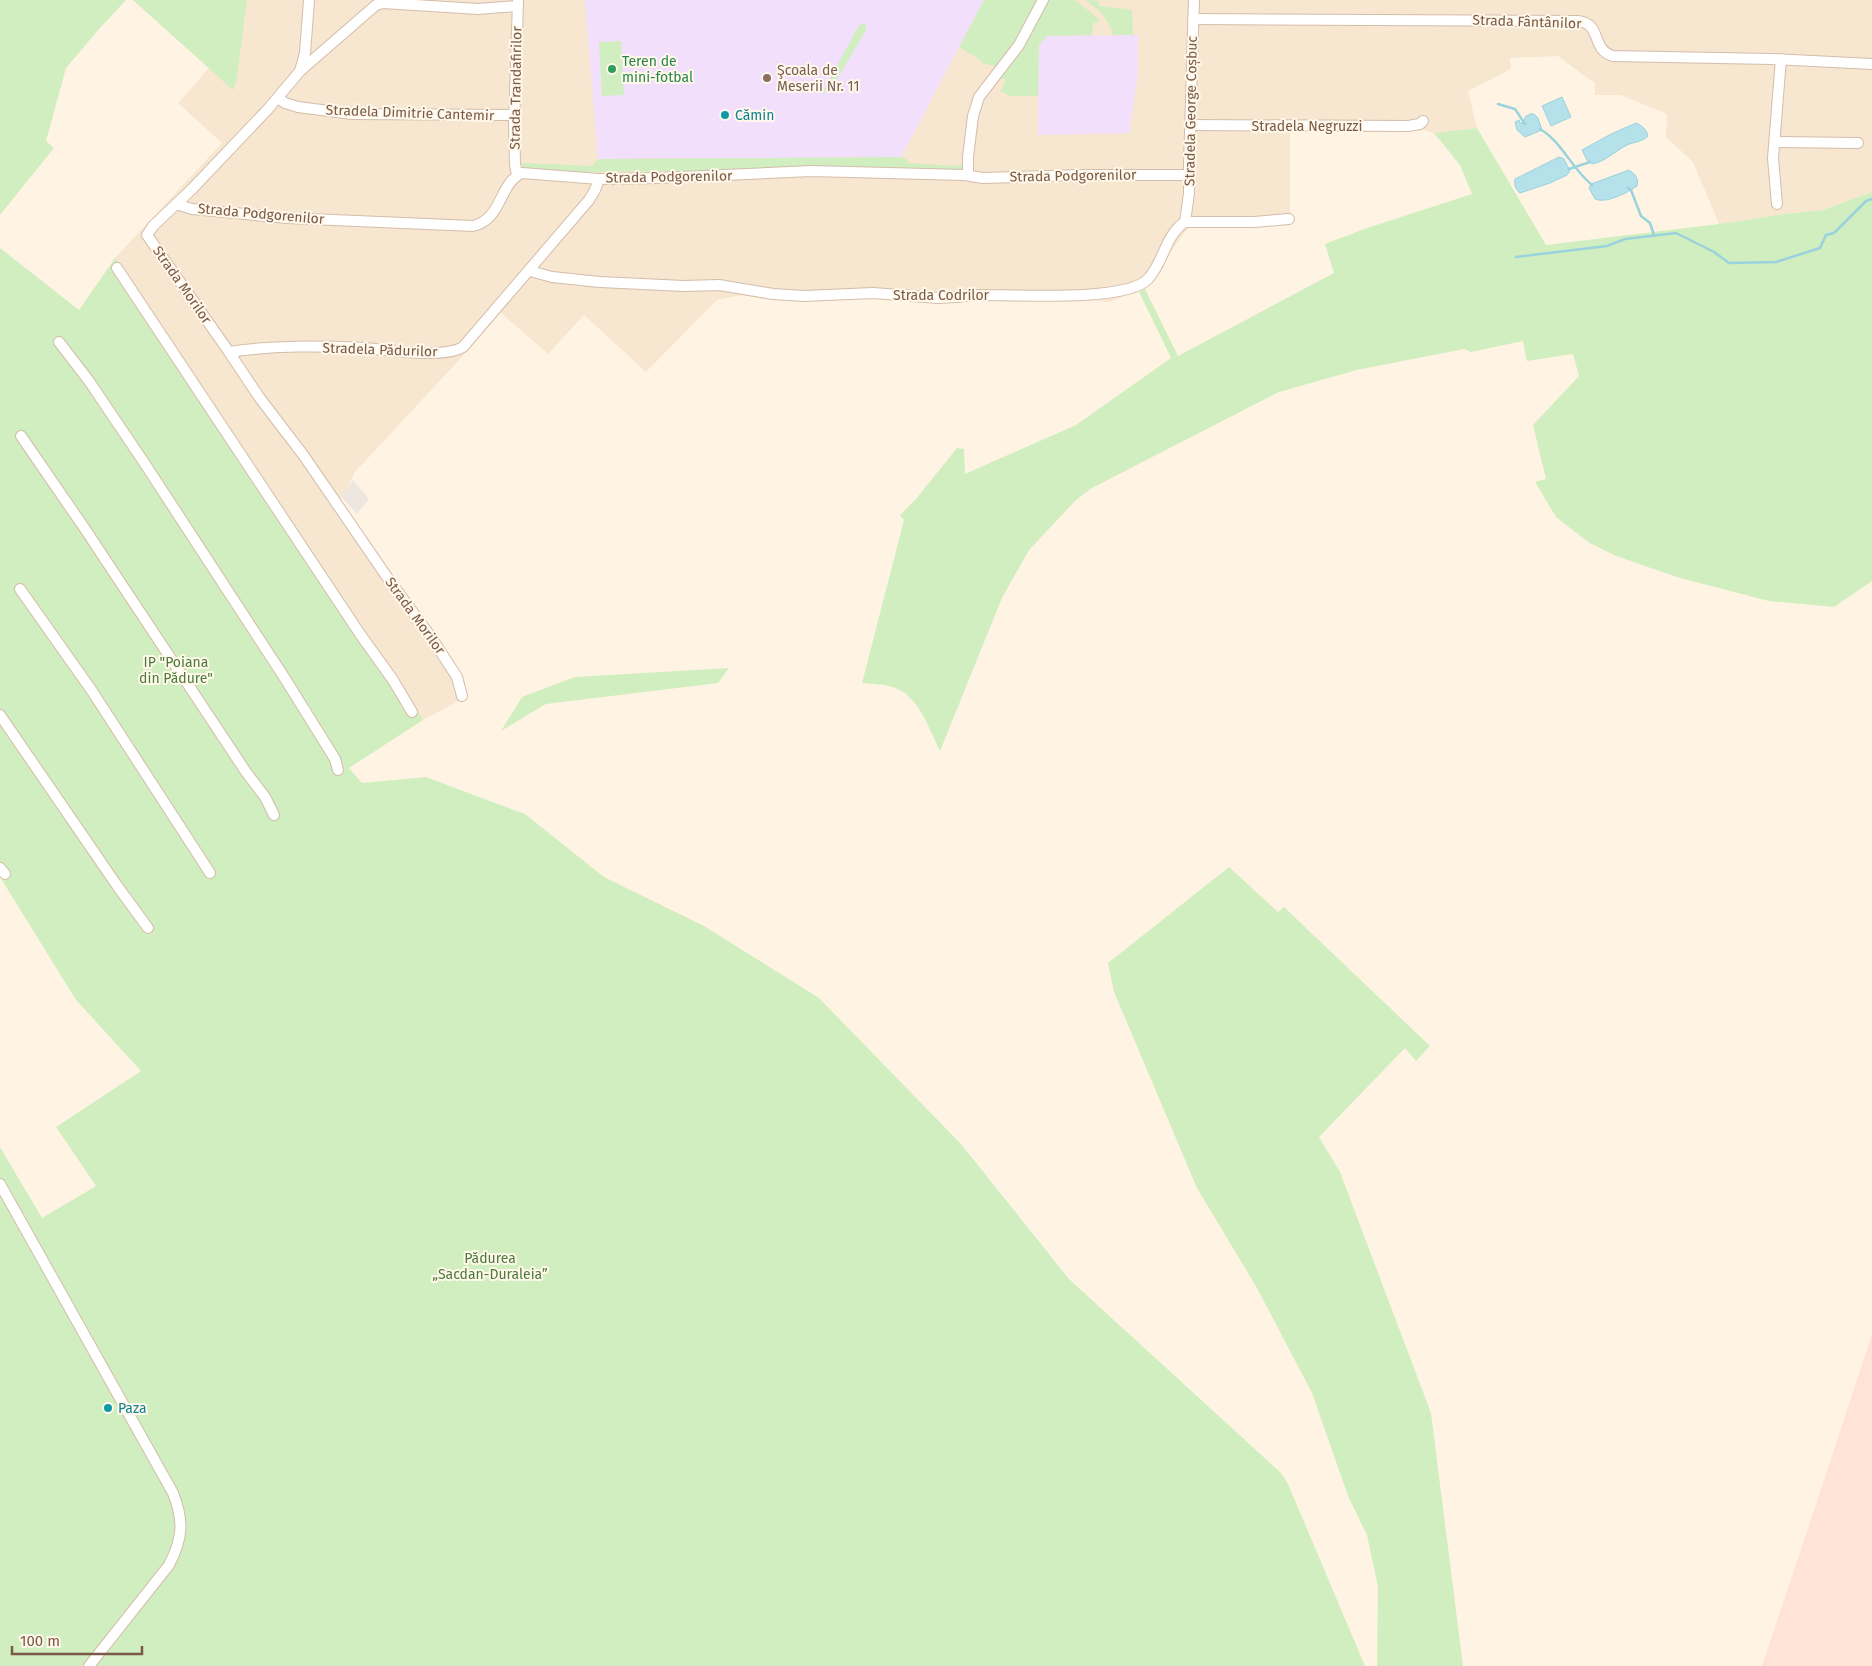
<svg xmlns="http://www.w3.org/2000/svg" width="1872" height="1666" viewBox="0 0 1872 1666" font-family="'Fira Sans',sans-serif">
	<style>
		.residential { fill: #f7e6d0 }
		.commercial { fill: #ffe3d6 }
		.industrial { fill: #ede6de }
		.education { fill: #f1dffb }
		.green { fill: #d1eec0 }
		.water { fill: #b5e2ea; stroke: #9ad2dd }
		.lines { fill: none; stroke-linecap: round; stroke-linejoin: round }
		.stream { stroke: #9ad2dd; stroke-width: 2.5 }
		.minor-casing { stroke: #d4bdaa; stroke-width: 12 }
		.minor { stroke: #fff; stroke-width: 10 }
		.leisure-dot { fill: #2e9e5b; stroke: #fff8eb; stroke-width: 2 }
		.education-dot { fill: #8d6e63; stroke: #fff8eb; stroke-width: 2 }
		.culture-dot { fill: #0f9aa8; stroke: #fff8eb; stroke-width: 2 }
		.labels { text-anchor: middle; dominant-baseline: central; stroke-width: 4; stroke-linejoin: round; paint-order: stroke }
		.street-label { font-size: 14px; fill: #7a5946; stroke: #fff8eb }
		.leisure-label { font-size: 14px; fill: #27864d; stroke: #fff8eb; text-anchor: start }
		.education-label { font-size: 14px; fill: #785e54; stroke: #fff8eb; text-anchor: start }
		.culture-label { font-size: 14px; fill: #0d838f; stroke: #fff8eb; text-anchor: start }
		.park-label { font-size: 14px; fill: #4c7a3a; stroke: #fff8eb }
	</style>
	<rect width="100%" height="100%" fill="#fff4e3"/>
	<polygon class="residential" points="247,0 1872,0 1872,192 1823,210 1784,214 1719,224 1693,162 1666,137 1667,114 1621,95 1595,95 1595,82 1590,80 1558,56 1510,58 1511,69 1468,91 1477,128 1434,133 1423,130 1364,132 1290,131 1290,224 1189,227 1168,255 1155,278 1145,289 1109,302 1066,298 972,302 915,302 861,298 829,301 763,299 741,295 717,300 646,372 584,315 548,354 500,312 460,359 355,472 347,489 340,495 347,513 465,682 466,699 458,701 423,720 403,687 340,596 115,258 222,143 178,103 209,68 233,89 237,79"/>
	<polygon class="commercial" points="1872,1334 1872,1666 1762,1666 1823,1483"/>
	<polygon class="industrial" points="353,480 369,499 357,514 340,495 347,489"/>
	<g class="education">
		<polygon points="585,0 984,0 901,157 598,159"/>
		<polygon points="1138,35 1138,74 1129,133 1038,135 1039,45 1047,36"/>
	</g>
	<g class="green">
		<polygon points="0,0 126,0 99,29 66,68 46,141 54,148 0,215"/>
		<polygon points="133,0 247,0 237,79 233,90"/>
		<polygon points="984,0 1039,0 1026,28 998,67 982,63 979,59 959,47"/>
		<path d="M1047,0H1075L1099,19V22L1093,23L1092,35L1047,36L1039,45L1038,96H1011L1000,91L1006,80L999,77C1020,59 1034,25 1047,0Z"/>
		<path d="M1086,0L1099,1V6L1132,10L1133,35H1113C1110,19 1098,10 1086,0Z"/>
		<polygon points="863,23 866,24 866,30 829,93 823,92 858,27"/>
		<polygon points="621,41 624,95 602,96 599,42"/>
		<path d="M1477,128L1546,245L1719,224L1784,214L1823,210L1872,192V581L1834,607L1769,601L1680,578L1616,556L1588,542L1556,517L1535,482L1546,479L1533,425L1579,376L1573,354L1527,361L1523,341L1471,352L1464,349L1357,370L1279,392L1092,488L1076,500L1029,550L1002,598L940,751C929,729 918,692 889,686C881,684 871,684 862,683L904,520L900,515L915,500L957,448L964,449L965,474L1076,425L1171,358L1139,292L1145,289L1178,356L1334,273L1325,244L1367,228L1472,194L1460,165L1434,133Z"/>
		<polygon points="901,157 908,160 908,163 959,166 963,164 963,170 797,167 716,171 581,172 522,168 522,163 592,166 598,159"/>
		<polygon points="0,248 79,310 115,258 340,596 403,687 423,720 349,768 362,783 426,777 525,814 604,877 704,926 819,998 961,1144 1069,1279 1282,1474 1288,1484 1365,1666 0,1666 0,1147 42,1218 96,1186 56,1127 141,1071 76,1000 0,877"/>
		<polygon points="729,668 718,683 546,704 501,731 522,697 575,677"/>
		<polygon points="1229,867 1278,912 1284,907 1430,1046 1416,1061 1405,1048 1319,1137 1340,1172 1431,1413 1463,1666 1377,1666 1378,1587 1367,1535 1348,1496 1312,1393 1257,1288 1197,1188 1114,992 1108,963"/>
	</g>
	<g class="water">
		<polygon points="1562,97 1571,117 1551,126 1542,106"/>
		<polygon points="1530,114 1534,114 1538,118 1542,130 1525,137 1517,130 1515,122 1519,120 1520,123 1523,123 1525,117"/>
		<path d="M1636,123C1643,126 1646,129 1648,136C1642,142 1634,142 1627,145C1615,151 1605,162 1592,164L1587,160L1582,150L1611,134Z"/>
		<path d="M1559,157L1564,159L1570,171L1567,175L1550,183L1520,193C1515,188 1514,185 1515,179Z"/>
		<path d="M1629,170C1635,174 1639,178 1637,186C1627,193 1606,204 1595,199L1589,188L1591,184Z"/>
	</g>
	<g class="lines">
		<g class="stream">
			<polyline points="1498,104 1515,109 1525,124"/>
			<path d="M1540,129C1562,142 1572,169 1592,185"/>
			<polyline points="1569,169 1590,162"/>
			<polyline points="1628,188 1631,190 1641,216 1650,223 1654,235"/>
			<polyline points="1516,257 1607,246 1625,239 1676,233 1714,252 1729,263 1776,262 1820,248 1826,235 1834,233 1866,201 1872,199"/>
		</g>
		<defs>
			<g id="minor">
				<path d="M1193,19L1578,21C1603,24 1590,49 1613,56L1771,59L1872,64"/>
				<polyline points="300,71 305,53 309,0"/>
				<polyline points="278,98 285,103 298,107 352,114 515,115"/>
				<polyline points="1190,125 1408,126 1420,124 1423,121"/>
				<polyline points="1775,142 1858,143"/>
				<polyline points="517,175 515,164 514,125 518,1"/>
				<polyline points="968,175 968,157 973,116 979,97 1019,45 1043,0"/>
				<path d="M176,204L192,209L287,218L473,226C503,219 498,184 522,173L599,179L658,178L812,171L964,175L983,178L1079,175H1189"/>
				<polyline points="1777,204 1773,158 1781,59"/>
				<polyline points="1185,222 1189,193 1189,165 1194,0"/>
				<polyline points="117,268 360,634 393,680 412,712"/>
				<path d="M530,271L552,277L600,282L684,286L719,285L773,294L804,296L873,293L938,298L957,297L972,295C1006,294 1126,303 1148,279C1164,262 1165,235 1185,222H1254L1289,219"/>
				<polyline points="59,342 89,381 145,464 284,677 335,759 338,770"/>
				<path d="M229,352C273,345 320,346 364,348C389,350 442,359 463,347L589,200L595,190L599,179"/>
				<polyline points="21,436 85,529 246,772 265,797 274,815"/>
				<polyline points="20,589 92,691 210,873"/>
				<polyline points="462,696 457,677 431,637 387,577 304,456 259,397 229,352 147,235 153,226 192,189 268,109 300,71 376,5 383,3 478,9 517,6"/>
				<polyline points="0,715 118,887 148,928"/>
				<polyline points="0,868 5,874"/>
				<path d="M0,1184L173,1493C184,1521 183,1538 169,1565L89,1666"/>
			</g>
		</defs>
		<use href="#minor" class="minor-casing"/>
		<use href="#minor" class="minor"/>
	</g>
	<circle class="leisure-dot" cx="612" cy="69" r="5"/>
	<circle class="education-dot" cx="767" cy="78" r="5"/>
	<g class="culture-dot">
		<circle cx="725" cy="115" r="5"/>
		<circle cx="108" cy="1408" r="5"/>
	</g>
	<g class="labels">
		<g class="street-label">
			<text transform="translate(1527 22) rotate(2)">Strada Fântânilor</text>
			<text transform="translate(516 88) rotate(-89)">Strada Trandafirilor</text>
			<text transform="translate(1191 111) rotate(-89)">Stradela George Coșbuc</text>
			<text transform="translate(410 113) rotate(2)">Stradela Dimitrie Cantemir</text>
			<text x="1307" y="126">Stradela Negruzzi</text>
			<text transform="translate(1073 176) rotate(-1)">Strada Podgorenilor</text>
			<text transform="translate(669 177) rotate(-1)">Strada Podgorenilor</text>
			<text transform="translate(261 214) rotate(5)">Strada Podgorenilor</text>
			<text transform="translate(182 285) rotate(55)">Strada Morilor</text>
			<text x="941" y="295">Strada Codrilor</text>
			<text transform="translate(380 350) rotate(2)">Stradela Pădurilor</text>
			<text transform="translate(415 616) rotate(54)">Strada Morilor</text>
		</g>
		<g class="leisure-label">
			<text x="622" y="61">Teren de<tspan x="622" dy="16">mini-fotbal</tspan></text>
		</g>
		<g class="education-label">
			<text x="777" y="70">Şcoala de<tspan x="777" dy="16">Meserii Nr. 11</tspan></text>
		</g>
		<g class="culture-label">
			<text x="735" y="115">Cămin</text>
			<text x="118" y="1408">Paza</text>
		</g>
		<g class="park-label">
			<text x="176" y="662">IP "Poiana<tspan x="176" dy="16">din Pădure"</tspan></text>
			<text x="490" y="1258">Pădurea<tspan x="490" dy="16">„Sacdan-Duraleia”</tspan></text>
		</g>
	</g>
	<path d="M12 1646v8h130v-8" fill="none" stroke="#7a5946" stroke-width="2.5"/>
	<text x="20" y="1646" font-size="15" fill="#7a5946" stroke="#fff8eb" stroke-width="4" paint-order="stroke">100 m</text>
</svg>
